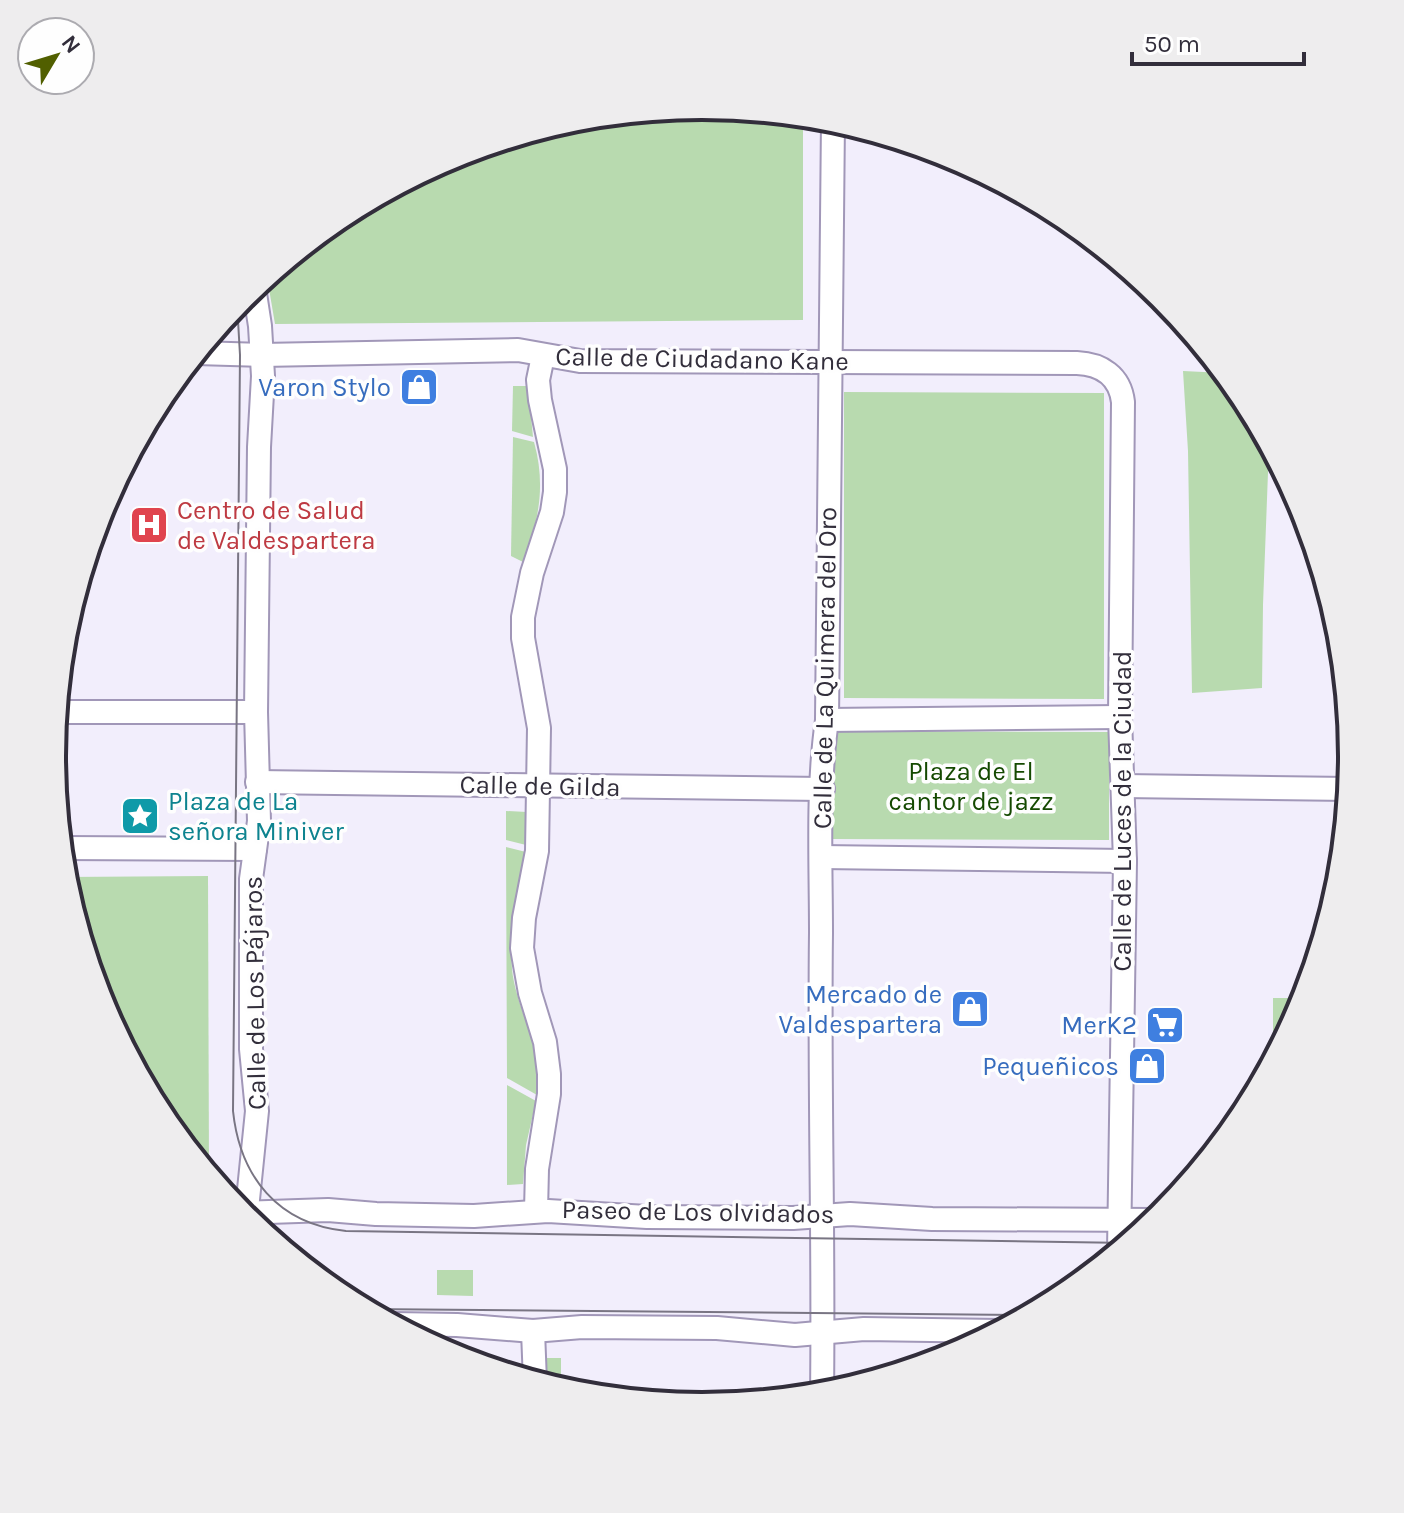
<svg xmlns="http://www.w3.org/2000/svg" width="1404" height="1513" viewBox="0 0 1404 1513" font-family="Karla,sans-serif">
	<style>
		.green { fill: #b8daaf }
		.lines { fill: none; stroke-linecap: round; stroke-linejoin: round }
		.street-casing { stroke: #a197b8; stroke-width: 26 }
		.street { stroke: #fff; stroke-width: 22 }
		.tram { stroke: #797583; stroke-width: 2 }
		.labels { text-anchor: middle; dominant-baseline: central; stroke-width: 7; stroke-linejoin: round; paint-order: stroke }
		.street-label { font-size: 26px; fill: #322e3b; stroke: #fefefe }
		.shop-label { font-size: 26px; fill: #366cbe; stroke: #fefefe; text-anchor: end }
		.health-label { font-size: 26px; fill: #be3a42; stroke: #fefefe; text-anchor: start }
		.park-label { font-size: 26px; fill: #144900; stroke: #fefefe }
		.culture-label { font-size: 26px; fill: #0d838f; stroke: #fefefe; text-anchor: start }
		.rim { fill: none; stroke: #322e3b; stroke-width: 4 }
	</style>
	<rect width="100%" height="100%" fill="#f2eefc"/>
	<g class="green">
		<polygon points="702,107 803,117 803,320 275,324 267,277 341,216 454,156 576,119"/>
		<polygon points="1183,371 1224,373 1243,396 1269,446 1263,605 1262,688 1192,693 1188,451"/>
		<polygon points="513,386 528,386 533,437 512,431"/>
		<polygon points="844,392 1104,393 1104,699 844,698"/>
		<path d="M513,437L534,442C546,485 539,521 523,562L511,556Z"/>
		<polygon points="833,731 1109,732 1109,840 832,839"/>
		<polygon points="506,811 527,812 526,845 506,840"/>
		<path d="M506,847L526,852C521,893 509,927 512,969C516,1011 546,1051 537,1095L507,1078Z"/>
		<polygon points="208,876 209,1175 161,1117 101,1005 64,877"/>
		<polygon points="1273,998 1297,998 1297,1015 1280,1047 1273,1047"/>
		<polygon points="507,1085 536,1101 526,1145 523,1184 507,1185"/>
		<polygon points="437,1270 473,1270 473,1296 437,1295"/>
		<polygon points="545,1358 561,1358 561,1390 547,1385"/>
	</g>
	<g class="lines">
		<defs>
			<g id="street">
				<path d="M196,353L262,355L518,350L580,361L1077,363C1101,364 1120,376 1123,402L1120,717L1125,861L1119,1251"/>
				<polyline points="56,712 256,712"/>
				<polyline points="827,720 1120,717"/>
				<polyline points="257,782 823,789"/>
				<polyline points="1123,786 1349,789"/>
				<polyline points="61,848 255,849"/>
				<polyline points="821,857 1125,861"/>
				<polyline points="536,1211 537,1169 549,1094 549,1074 545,1042 530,993 522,948 524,918 537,851 539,728 523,638 523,617 532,573 552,512 555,492 555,469 540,400 538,380 543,356"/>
				<polyline points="240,1213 328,1210 376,1214 474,1216 548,1211 647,1217 793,1218 850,1214 932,1219 1157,1220"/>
				<polyline points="246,1219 257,1111 251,1049 251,879 259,821 256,712 259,447 263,376 260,326 254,287"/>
				<polyline points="392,1324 457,1325 533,1331 582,1327 717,1328 795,1335 864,1329 999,1331"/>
				<polyline points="533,1331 535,1382"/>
				<path d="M822,1395C824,1241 819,1087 821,933C821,862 817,789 827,720L833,120"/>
			</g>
		</defs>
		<use href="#street" class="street-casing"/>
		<use href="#street" class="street"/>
		<g class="tram">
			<path d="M237,303L240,355L233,1111C240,1177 278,1224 346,1231L1129,1243"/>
			<polyline points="364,1309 1029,1315"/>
		</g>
	</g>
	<defs>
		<symbol id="shop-square" viewBox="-11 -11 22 22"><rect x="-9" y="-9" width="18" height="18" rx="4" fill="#3f7fe0" stroke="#fefefe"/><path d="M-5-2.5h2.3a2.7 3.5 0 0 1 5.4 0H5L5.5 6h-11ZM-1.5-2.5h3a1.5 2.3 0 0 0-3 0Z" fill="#fff"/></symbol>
		<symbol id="hospital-square" viewBox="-11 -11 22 22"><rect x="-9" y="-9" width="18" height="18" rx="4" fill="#e0444e" stroke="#fefefe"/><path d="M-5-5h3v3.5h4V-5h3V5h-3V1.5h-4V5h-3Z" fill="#fff"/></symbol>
		<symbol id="sight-square" viewBox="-11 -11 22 22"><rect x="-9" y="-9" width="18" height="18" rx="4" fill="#0f9aa8" stroke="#fefefe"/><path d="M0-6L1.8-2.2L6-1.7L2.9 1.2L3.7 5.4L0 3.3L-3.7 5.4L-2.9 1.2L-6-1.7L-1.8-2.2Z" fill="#fff"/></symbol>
		<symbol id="supermarket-square" viewBox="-11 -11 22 22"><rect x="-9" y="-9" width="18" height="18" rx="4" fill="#3f7fe0" stroke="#fefefe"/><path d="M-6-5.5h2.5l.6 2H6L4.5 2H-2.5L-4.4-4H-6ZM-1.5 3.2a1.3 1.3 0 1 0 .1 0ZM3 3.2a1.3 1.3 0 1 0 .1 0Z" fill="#fff"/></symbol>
	</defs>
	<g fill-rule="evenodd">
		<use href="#shop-square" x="397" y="365" width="44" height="44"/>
		<use href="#hospital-square" x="127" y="503" width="44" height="44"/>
		<use href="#sight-square" x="118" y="794" width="44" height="44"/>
		<use href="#shop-square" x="948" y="987" width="44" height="44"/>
		<use href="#supermarket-square" x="1143" y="1003" width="44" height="44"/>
		<use href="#shop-square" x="1125" y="1044" width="44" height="44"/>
	</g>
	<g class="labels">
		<g class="street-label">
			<text transform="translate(702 359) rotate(1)">Calle de Ciudadano Kane</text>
			<text transform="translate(825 668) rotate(-89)">Calle de La Quimera del Oro</text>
			<text transform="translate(540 786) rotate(1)">Calle de Gilda</text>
			<text transform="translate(1122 811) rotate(-90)">Calle de Luces de la Ciudad</text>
			<text transform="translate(255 993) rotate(-91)">Calle de Los Pájaros</text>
			<text transform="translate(698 1212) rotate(1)">Paseo de Los olvidados</text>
		</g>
		<g class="shop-label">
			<text x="391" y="387">Varon Stylo</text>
			<text x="942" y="994">Mercado de<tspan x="942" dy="30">Valdespartera</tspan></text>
			<text x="1137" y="1025">MerK2</text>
			<text x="1119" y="1066">Pequeñicos</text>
		</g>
		<g class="health-label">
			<text x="177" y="510">Centro de Salud<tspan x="177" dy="30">de Valdespartera</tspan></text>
		</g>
		<g class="park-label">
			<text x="971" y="771">Plaza de El<tspan x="971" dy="30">cantor de jazz</tspan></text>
		</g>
		<g class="culture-label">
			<text x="168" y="801">Plaza de La<tspan x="168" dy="30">señora Miniver</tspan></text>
		</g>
	</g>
	<path d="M0 0H1404V1513H0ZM66 756a636 636 0 1 1 1272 0a636 636 0 1 1-1272 0Z" fill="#eeedee" fill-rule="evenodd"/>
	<path class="rim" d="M66 756a636 636 0 1 1 1272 0a636 636 0 1 1-1272 0Z"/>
	<g transform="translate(56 56) rotate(52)"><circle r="38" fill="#fefefe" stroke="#acabb0" stroke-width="2"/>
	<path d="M0-6L14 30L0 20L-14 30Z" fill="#515f00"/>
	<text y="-12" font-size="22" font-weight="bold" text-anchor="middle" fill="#322e3b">N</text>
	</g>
	<path d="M1132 52v12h172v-12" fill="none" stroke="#322e3b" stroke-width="4"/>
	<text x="1144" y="52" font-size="24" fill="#322e3b" stroke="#fefefe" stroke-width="6" paint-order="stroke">50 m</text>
</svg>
